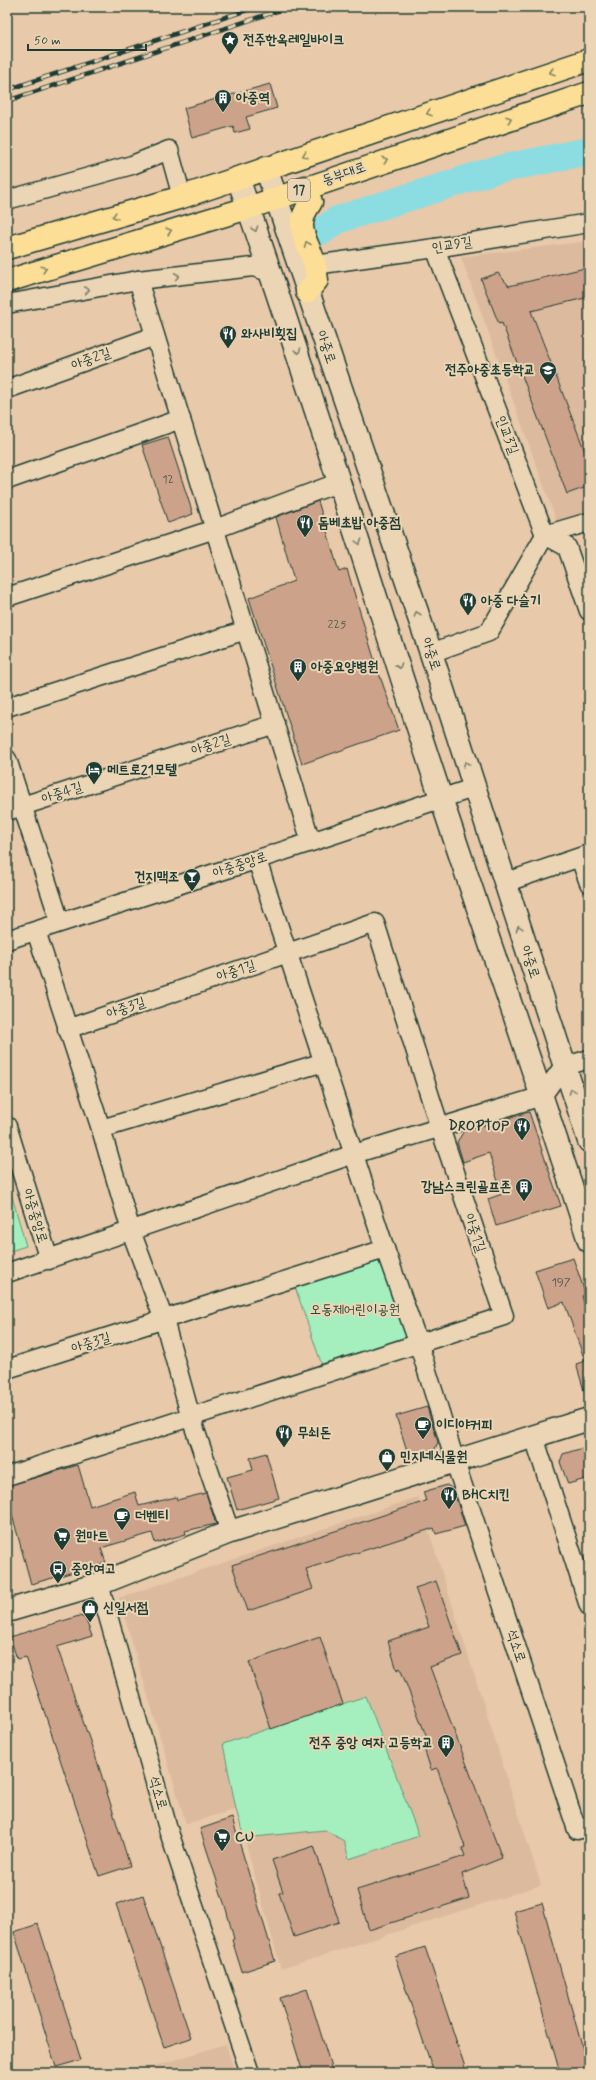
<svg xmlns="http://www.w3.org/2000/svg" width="596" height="2080" viewBox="0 0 596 2080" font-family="Mynerve,'Poor Story',sans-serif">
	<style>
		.built { fill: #dcba9e }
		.green { fill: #a5efbe; stroke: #629679 }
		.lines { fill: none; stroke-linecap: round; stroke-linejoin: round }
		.river { stroke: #8bdde2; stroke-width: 28 }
		.building { fill: #cda28a; stroke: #1f3d34 }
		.street-casing { stroke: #1f3d34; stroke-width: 21 }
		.secondary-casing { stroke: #1f3d34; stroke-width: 25 }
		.primary-casing { stroke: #1f3d34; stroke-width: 25 }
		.street { stroke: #ebd5b4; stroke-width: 18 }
		.secondary { stroke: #ebd5b4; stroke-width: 22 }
		.primary { stroke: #fcde96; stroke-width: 22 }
		.rail-casing { stroke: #1f3d34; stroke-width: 4.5 }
		.rail { stroke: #ebd5b4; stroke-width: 3; stroke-dasharray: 9; stroke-linecap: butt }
		.oneway { stroke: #828560 }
		.oneway2 { stroke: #7b816e }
		.labels { text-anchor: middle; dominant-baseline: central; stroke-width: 4; stroke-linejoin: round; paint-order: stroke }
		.number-label { font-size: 12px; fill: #4a564a }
		.shield { fill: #ebd5b4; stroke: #5c6b5a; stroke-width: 1 }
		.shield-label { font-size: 13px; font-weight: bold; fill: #1f3d34 }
		.poi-label { font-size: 14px; font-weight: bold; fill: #1f3d34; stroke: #ebd5b4; text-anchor: start }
		.street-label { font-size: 14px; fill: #1f3d34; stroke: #ebd5b4 }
		.park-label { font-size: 14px; fill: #26463b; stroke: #ebd5b4 }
	</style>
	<rect width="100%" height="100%" fill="#e8c9aa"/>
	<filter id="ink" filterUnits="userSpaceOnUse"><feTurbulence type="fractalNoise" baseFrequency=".025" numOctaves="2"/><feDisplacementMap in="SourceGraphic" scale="8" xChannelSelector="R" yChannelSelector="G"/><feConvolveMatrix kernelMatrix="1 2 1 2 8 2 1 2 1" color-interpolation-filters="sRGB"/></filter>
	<g filter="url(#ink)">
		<g class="built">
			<polygon points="589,241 589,513 557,522 461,257"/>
			<polygon points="418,1497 541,1885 281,1969 236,1809 186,1824 119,1598"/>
			<polygon points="226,2044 235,2073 132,2073"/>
		</g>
		<g class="green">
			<polygon points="7,1179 26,1246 7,1252"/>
			<polygon points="385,1249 418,1342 325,1374 292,1278"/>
			<polygon points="366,1696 419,1836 349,1859 344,1841 325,1830 244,1838 236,1809 223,1744"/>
		</g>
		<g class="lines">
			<polyline class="river" points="322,231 337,220 495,170 589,151"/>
		</g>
		<g class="building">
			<polygon points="270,84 277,108 246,117 250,129 235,133 233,126 192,138 184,108"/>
			<polygon points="589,267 589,297 531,311 589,462 589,486 567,494 502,323 499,324 481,279 498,273 509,286"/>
			<polygon points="168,437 193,514 168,523 142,445"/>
			<polygon points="318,501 339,572 347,569 376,665 399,730 302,764 249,598 294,581 276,517"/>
			<polygon points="529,1112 561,1206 496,1226 488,1199 502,1194 489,1153 463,1162 457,1142 464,1131"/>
			<polygon points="573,1258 586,1295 582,1296 589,1318 589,1397 586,1397 576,1364 585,1361 564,1302 548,1308 535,1270"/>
			<polygon points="427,1407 438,1442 435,1449 409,1457 396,1416"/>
			<polygon points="589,1446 589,1478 568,1484 560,1462 563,1454"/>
			<polygon points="266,1453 279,1498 237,1510 227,1477 253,1470 250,1458"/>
			<polygon points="78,1465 90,1506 135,1492 139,1506 176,1497 177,1500 206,1493 216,1524 185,1531 186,1534 155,1543 152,1533 101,1548 106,1563 31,1584 7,1496 7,1486"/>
			<polygon points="447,1485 453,1489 465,1526 436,1534 434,1528 306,1569 313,1589 248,1611 232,1565 426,1501 423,1492"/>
			<polygon points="436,1581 462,1655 430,1667 502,1858 462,1874 469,1898 369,1930 357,1890 465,1856 462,1848 465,1847 437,1768 431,1770 424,1748 430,1746 400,1668 397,1670 388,1641 429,1627 415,1588"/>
			<polygon points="79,1616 85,1618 92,1636 57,1647 98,1764 130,1866 99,1876 26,1657 17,1659 10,1637"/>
			<polygon points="320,1637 343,1704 271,1729 249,1662"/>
			<polygon points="232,1818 275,1961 242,1972 232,1940 234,1939 226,1909 200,1829"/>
			<polygon points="314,1846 339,1922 294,1937 279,1893 283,1892 272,1860"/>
			<polygon points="143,1895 191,2038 164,2047 116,1904"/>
			<polygon points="542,1903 589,2071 589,2073 560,2073 514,1911"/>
			<polygon points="38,1924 81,2060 56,2067 14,1932"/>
			<polygon points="425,1947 467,2073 434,2073 395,1957"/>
			<polygon points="307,1989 333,2073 303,2073 280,1998"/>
		</g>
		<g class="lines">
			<defs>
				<g id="street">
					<polyline points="7,200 132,165 169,150 182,197"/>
					<polyline points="435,248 545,535 567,547 589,611"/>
					<polyline points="315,265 435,248 589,223"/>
					<polyline points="138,280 311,842"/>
					<polyline points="7,304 138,280 253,267 270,272"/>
					<polyline points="7,389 155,336"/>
					<polyline points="7,480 181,419"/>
					<polyline points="7,597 215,529 340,482"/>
					<polyline points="431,653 489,632 545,535 589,522"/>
					<polyline points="7,707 246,630"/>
					<polyline points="7,759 60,922"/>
					<polyline points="7,811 275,724"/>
					<polyline points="580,858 589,883"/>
					<polyline points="257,860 385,1249 418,1342 460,1477 577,1830 589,1826"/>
					<polyline points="504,883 589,854"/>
					<polyline points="36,931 101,1129 131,1231 164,1320 191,1418 230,1532"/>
					<polyline points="7,940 311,842 473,788"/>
					<polyline points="7,1126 49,1260"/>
					<polyline points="101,1129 324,1062"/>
					<polyline points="7,1273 354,1154 542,1096 563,1067 589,1059"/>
					<polyline points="7,1369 385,1249"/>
					<polyline points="534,1437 589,1606"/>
					<polyline points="7,1476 504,1316 440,1128 375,923 67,1029"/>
					<polyline points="99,1584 169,1832 250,2073"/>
				</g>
				<g id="secondary">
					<polyline points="266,168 431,653 589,1141"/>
					<path d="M238,178C310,384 373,592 441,798C490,946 542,1092 589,1241"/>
					<polyline points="7,1611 99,1584 230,1532 589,1419"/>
				</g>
				<g id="primary">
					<path d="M305,187L311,202C292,228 308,240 315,265C316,269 316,275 317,280L307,292"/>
					<polyline points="7,248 182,197 589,60"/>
					<polyline points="7,281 248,208 589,93"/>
				</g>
			</defs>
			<use href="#street" class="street-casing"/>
			<use href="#secondary" class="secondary-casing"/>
			<use href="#primary" class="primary-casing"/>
			<use href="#street" class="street"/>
			<use href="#secondary" class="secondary"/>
			<use href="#primary" class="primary"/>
			<defs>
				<g id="rail">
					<polyline points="7,90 256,7"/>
					<polyline points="7,101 289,7"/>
				</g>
			</defs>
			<use href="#rail" class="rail-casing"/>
			<use href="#rail" class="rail"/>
		</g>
		<defs><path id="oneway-chevron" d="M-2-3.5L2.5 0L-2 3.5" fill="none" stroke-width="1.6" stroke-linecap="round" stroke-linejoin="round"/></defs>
		<g class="oneway">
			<use href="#oneway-chevron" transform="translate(552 72) rotate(162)"/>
			<use href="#oneway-chevron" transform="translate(429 113) rotate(161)"/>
			<use href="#oneway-chevron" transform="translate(509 119) rotate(-19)"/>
			<use href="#oneway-chevron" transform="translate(305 155) rotate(161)"/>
			<use href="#oneway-chevron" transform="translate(385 160) rotate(-19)"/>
			<use href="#oneway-chevron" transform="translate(115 216) rotate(164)"/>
			<use href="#oneway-chevron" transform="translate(169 231) rotate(-17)"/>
			<use href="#oneway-chevron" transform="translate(307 244) rotate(-112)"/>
			<use href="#oneway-chevron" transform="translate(44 269) rotate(-17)"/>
		</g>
		<g class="oneway2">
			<use href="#oneway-chevron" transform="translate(255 229) rotate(71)"/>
			<use href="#oneway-chevron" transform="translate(177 276) rotate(-7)"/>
			<use href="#oneway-chevron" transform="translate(87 290) rotate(-10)"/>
			<use href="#oneway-chevron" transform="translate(298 351) rotate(72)"/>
			<use href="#oneway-chevron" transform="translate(359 542) rotate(72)"/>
			<use href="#oneway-chevron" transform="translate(417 614) rotate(-109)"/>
			<use href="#oneway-chevron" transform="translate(399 666) rotate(72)"/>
			<use href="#oneway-chevron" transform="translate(466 764) rotate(-107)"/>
			<use href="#oneway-chevron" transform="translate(519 928) rotate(-108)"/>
			<use href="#oneway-chevron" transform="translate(572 1091) rotate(-110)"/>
		</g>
	</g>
	<defs>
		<symbol id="sight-pin" viewBox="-11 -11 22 30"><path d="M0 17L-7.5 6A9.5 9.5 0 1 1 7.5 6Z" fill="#1f3d34" stroke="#ebd5b4"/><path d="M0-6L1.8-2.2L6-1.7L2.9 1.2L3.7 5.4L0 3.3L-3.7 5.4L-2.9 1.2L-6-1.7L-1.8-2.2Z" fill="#fff"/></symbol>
		<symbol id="building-pin" viewBox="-11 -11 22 30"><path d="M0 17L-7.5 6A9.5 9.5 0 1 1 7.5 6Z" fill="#1f3d34" stroke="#ebd5b4"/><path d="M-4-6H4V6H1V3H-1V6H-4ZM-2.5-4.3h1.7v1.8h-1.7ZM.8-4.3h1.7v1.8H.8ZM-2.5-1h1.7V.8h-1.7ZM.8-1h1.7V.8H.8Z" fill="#fff"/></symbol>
		<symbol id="restaurant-pin" viewBox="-11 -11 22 30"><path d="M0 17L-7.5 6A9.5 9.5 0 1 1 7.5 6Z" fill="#1f3d34" stroke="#ebd5b4"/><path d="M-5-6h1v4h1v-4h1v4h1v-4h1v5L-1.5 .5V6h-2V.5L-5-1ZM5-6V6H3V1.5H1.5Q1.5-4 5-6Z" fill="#fff"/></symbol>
		<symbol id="school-pin" viewBox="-11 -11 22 30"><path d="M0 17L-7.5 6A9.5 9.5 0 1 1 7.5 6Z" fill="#1f3d34" stroke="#ebd5b4"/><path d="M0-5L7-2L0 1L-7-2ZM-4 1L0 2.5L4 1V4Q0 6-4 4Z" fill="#fff"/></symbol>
		<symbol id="hotel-pin" viewBox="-11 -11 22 30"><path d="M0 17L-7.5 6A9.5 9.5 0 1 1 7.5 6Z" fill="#1f3d34" stroke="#ebd5b4"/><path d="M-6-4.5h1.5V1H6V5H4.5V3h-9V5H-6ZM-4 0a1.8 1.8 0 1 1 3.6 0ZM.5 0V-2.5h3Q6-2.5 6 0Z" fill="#fff"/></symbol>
		<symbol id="bar-pin" viewBox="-11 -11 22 30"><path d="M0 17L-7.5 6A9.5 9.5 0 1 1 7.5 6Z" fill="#1f3d34" stroke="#ebd5b4"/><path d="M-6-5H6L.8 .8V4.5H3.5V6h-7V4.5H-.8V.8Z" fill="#fff"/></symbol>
		<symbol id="cafe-pin" viewBox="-11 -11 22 30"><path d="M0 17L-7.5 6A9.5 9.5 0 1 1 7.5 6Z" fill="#1f3d34" stroke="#ebd5b4"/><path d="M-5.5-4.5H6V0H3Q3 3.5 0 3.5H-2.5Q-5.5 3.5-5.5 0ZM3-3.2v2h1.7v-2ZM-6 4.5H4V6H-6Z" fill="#fff"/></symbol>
		<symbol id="shop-pin" viewBox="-11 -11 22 30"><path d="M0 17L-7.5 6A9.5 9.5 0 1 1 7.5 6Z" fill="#1f3d34" stroke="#ebd5b4"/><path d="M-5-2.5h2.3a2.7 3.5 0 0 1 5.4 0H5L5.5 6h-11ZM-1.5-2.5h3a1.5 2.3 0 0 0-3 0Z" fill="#fff"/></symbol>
		<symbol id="supermarket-pin" viewBox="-11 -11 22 30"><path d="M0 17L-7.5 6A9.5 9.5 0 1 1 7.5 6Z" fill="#1f3d34" stroke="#ebd5b4"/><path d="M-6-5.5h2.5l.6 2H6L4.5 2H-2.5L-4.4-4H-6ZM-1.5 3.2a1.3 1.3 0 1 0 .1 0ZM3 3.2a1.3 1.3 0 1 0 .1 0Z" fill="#fff"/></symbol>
		<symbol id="bus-pin" viewBox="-11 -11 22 30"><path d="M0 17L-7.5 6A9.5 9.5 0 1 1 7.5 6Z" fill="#1f3d34" stroke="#ebd5b4"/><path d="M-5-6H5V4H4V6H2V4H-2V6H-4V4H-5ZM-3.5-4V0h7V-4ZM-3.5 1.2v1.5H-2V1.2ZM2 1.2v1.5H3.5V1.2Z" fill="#fff"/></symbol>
	</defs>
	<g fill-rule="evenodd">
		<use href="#sight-pin" x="220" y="30" width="20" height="27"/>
		<use href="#building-pin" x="213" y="88" width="20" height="27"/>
		<use href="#restaurant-pin" x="218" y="324" width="20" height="27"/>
		<use href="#school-pin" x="538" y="360" width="20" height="27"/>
		<use href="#restaurant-pin" x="295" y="513" width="20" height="27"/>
		<use href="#restaurant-pin" x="458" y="591" width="20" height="27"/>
		<use href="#building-pin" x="288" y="657" width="20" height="27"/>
		<use href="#hotel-pin" x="84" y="760" width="20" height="27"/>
		<use href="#bar-pin" x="182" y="867" width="20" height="27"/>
		<use href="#restaurant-pin" x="512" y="1116" width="20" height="27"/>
		<use href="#building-pin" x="514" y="1177" width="20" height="27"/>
		<use href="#cafe-pin" x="413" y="1415" width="20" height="27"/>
		<use href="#restaurant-pin" x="274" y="1423" width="20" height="27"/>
		<use href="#shop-pin" x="377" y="1447" width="20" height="27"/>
		<use href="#restaurant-pin" x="439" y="1485" width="20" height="27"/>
		<use href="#cafe-pin" x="112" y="1506" width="20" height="27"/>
		<use href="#supermarket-pin" x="52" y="1526" width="20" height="27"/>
		<use href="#bus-pin" x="48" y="1559" width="20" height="27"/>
		<use href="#shop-pin" x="80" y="1598" width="20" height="27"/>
		<use href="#building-pin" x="436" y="1733" width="20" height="27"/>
		<use href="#supermarket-pin" x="212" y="1827" width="20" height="27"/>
	</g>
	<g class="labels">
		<g class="number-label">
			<text x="168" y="480">12</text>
			<text x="337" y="625">225</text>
			<text x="561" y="1283">197</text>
		</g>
		<rect class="shield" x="288" y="179" width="22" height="22" rx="3"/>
		<g class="shield-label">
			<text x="299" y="190">17</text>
		</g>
		<g class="poi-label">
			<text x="243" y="40">전주한옥레일바이크</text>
			<text x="236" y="98">아중역</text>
			<text x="241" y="334">와사비횟집</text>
			<text x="535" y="370" text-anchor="end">전주아중초등학교</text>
			<text x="318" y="523">돔베초밥 아중점</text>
			<text x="481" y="601">아중 다슬기</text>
			<text x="311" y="667">아중요양병원</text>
			<text x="107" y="770">메트로21모텔</text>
			<text x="179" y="877" text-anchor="end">건지맥조</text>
			<text x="509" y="1126" text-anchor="end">DROPTOP</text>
			<text x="511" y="1187" text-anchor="end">강남스크린골프존</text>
			<text x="436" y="1425">이디야커피</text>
			<text x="297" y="1433">무쇠돈</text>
			<text x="400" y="1457">민지네식물원</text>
			<text x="462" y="1495">BHC치킨</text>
			<text x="135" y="1516">더벤티</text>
			<text x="75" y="1536">원마트</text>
			<text x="71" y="1569">중앙여고</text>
			<text x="103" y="1608">신일서점</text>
			<text x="433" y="1743" text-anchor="end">전주 중앙 여자 고등학교</text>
			<text x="235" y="1837">CU</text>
		</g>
		<g class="street-label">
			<text transform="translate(344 174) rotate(-19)">동부대로</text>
			<text transform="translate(452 245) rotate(-9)">인교9길</text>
			<text transform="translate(326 347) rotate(71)">아중로</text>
			<text transform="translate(91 359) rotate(-20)">아중2길</text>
			<text transform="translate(507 435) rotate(69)">인교3길</text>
			<text transform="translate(431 654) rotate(72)">아중로</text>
			<text transform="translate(211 745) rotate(-18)">아중2길</text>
			<text transform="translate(62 793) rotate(-18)">아중4길</text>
			<text transform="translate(240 865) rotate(-18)">아중중앙로</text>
			<text transform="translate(530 962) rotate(72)">아중로</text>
			<text transform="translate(236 971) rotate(-18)">아중1길</text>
			<text transform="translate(126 1008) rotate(-19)">아중3길</text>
			<text transform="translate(35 1216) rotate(73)">아중중앙로</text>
			<text transform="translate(475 1233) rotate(71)">아중1길</text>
			<text transform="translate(91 1343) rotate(-17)">아중3길</text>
			<text transform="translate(516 1646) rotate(72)">석소로</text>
			<text transform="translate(158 1793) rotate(74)">석소로</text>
		</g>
		<g class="park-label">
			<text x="355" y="1310">오동제어린이공원</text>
		</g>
	</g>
	<rect width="596" height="2080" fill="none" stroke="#ebd5b4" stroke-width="24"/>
	<rect x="12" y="12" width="572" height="2056" fill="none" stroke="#1f3d34" stroke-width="1.5" filter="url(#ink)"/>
	<path d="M28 44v6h118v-6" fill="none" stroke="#1f3d34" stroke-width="2"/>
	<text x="34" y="44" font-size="12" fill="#1f3d34" stroke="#ebd5b4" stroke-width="3" paint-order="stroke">50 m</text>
</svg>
